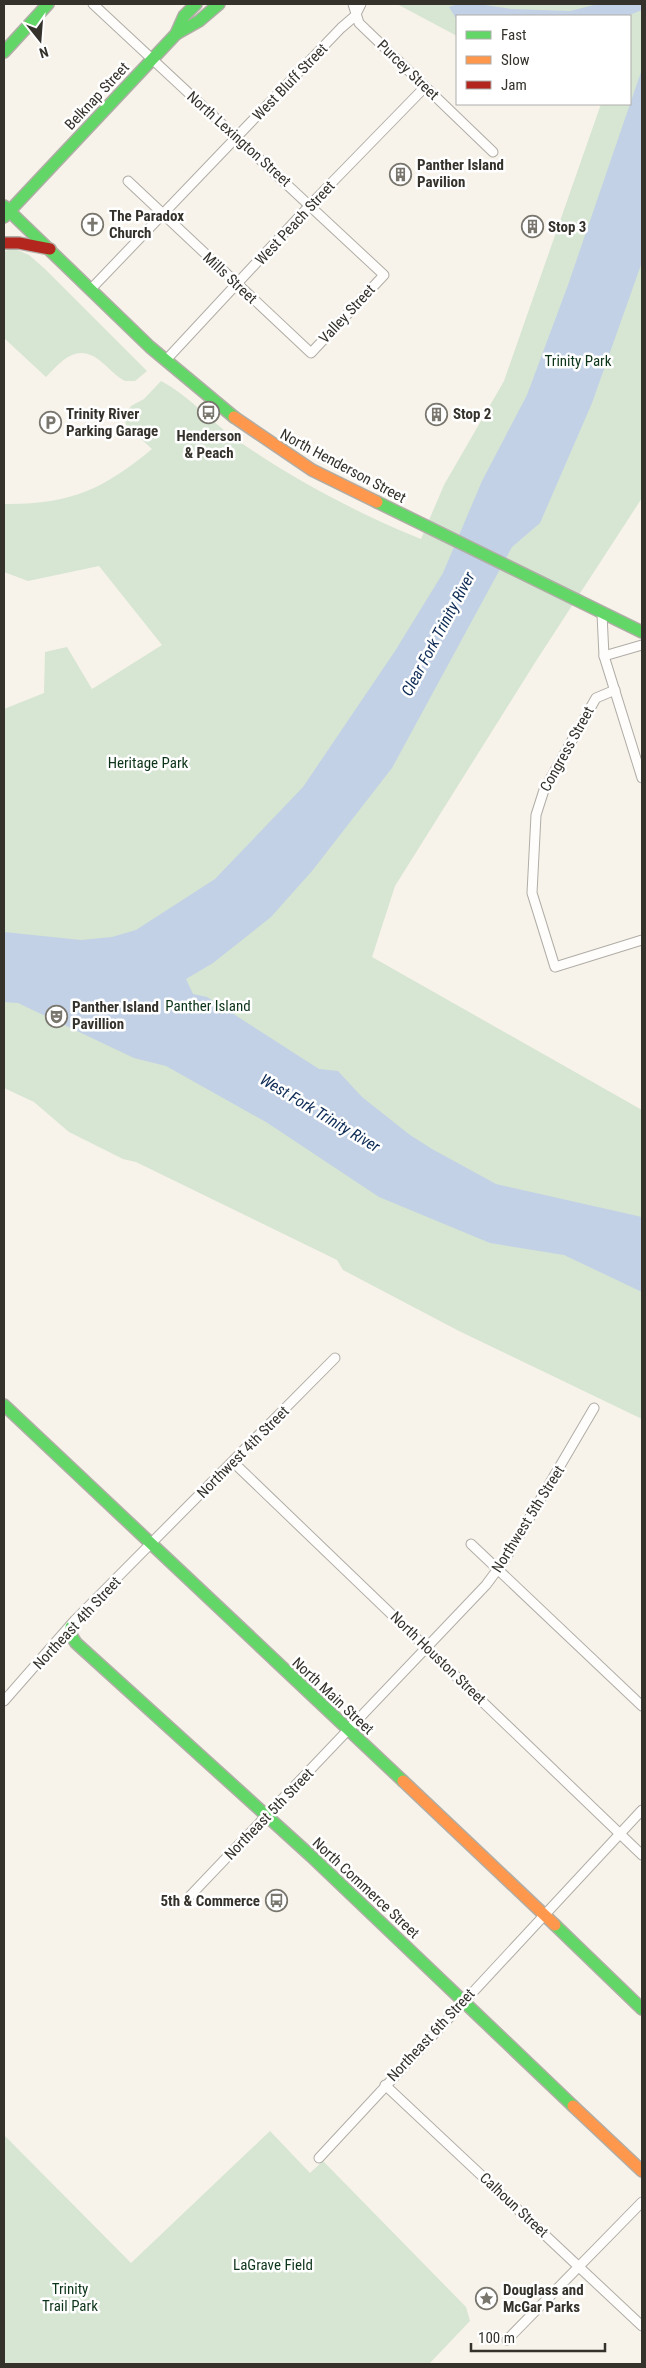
<svg xmlns="http://www.w3.org/2000/svg" width="646" height="2368" viewBox="0 0 646 2368" font-family="'Roboto Condensed',sans-serif">
	<style>
		.green { fill: #d7e5d3 }
		.water { fill: #c2d1e6 }
		.lines { fill: none; stroke-linecap: round; stroke-linejoin: round }
		.street-casing { stroke: #b0ada6; stroke-width: 11 }
		.fast-casing { stroke: #b0ada6; stroke-width: 14 }
		.slow-casing { stroke: #b0ada6; stroke-width: 14 }
		.jam-casing { stroke: #b0ada6; stroke-width: 14 }
		.street { stroke: #fefdfc; stroke-width: 9 }
		.fast { stroke: #63d668; stroke-width: 11 }
		.slow { stroke: #ff974d; stroke-width: 11 }
		.jam { stroke: #b3261e; stroke-width: 11 }
		.labels { text-anchor: middle; dominant-baseline: central; stroke-width: 5; stroke-linejoin: round; paint-order: stroke }
		.street-label { font-size: 15px; fill: #35322c; stroke: #fff }
		.poi-label { font-size: 15px; font-weight: bold; fill: #35322c; stroke: #fff; text-anchor: start }
		.park-label { font-size: 15px; fill: #0c3418; stroke: #fff }
		.water-label { font-size: 16px; font-style: italic; fill: #0d2b55; stroke: #fff }
	</style>
	<rect width="100%" height="100%" fill="#f7f3ea"/>
	<g class="green">
		<path d="M397,4H642V498L536,661L395,886L372,957L642,1110V1419L459,1331L343,1270L337,1260L136,1162L123,1159L69,1132L34,1102L4,1088V709L44,693L45,652L67,647L92,689L162,645L99,566L28,581L4,572V504C68,505 103,490 152,449L126,425L124,416L131,406L144,399L161,381C187,395 207,417 230,435C287,476 356,513 421,539L444,485L504,381L601,104H630V16H457V36Z"/>
		<path d="M15,249L29,255L45,269L147,371L135,381H125C117,377 111,370 104,364C79,341 64,358 46,377L4,338V251Z"/>
		<polygon points="270,2131 310,2173 323,2161 466,2307 470,2321 429,2364 4,2364 4,2135 131,2263"/>
	</g>
	<g class="water">
		<polygon points="458,4 478,4 511,9 570,11 598,4 642,4 642,10 627,16 457,16 457,20 449,7"/>
		<polygon points="642,69 642,262 592,403 540,523 512,547 392,768 312,871 271,917 213,963 186,979 193,994 207,997 319,1069 338,1071 362,1097 410,1135 432,1149 496,1184 642,1217 642,1292 564,1255 490,1243 379,1197 266,1122 166,1066 134,1058 18,1003 4,1002 4,932 81,940 112,937 136,930 215,879 303,787 395,651 443,573 482,481 527,395 568,285"/>
	</g>
	<g class="lines">
		<defs>
			<g id="street">
				<polyline points="93,4 384,275 311,353 128,181"/>
				<polyline points="353,4 359,23 493,152"/>
				<polyline points="91,289 341,28 355,16 361,4"/>
				<polyline points="166,360 311,204 425,87"/>
				<polyline points="602,614 604,656 642,778"/>
				<polyline points="604,656 642,645"/>
				<polyline points="615,690 596,698 544,790 536,815 532,893 555,967 642,940"/>
				<polyline points="233,1462 642,1855"/>
				<polyline points="471,1544 642,1706"/>
				<polyline points="4,1701 75,1620 335,1358"/>
				<polyline points="189,1897 486,1585 506,1558 594,1408"/>
				<polyline points="385,2085 642,2326"/>
				<polyline points="319,2158 642,1810"/>
				<polyline points="507,2340 642,2202"/>
			</g>
			<g id="fast">
				<polyline points="176,34 199,21 219,4"/>
				<polyline points="4,52 48,4"/>
				<polyline points="4,206 150,347 234,417"/>
				<polyline points="4,217 176,34 184,16 196,4"/>
				<polyline points="377,502 642,632"/>
				<polyline points="4,1405 403,1781"/>
				<polyline points="71,1627 71,1635 76,1643 311,1856 573,2106"/>
				<polyline points="555,1925 642,2009"/>
			</g>
			<g id="slow">
				<polyline points="234,417 312,470 377,502"/>
				<polyline points="403,1781 555,1925"/>
				<polyline points="573,2106 642,2171"/>
			</g>
			<polyline id="jam" points="4,243 19,243 50,249"/>
		</defs>
		<use href="#street" class="street-casing"/>
		<use href="#fast" class="fast-casing"/>
		<use href="#slow" class="slow-casing"/>
		<use href="#jam" class="jam-casing"/>
		<use href="#street" class="street"/>
		<use href="#fast" class="fast"/>
		<use href="#slow" class="slow"/>
		<use href="#jam" class="jam"/>
	</g>
	<defs>
		<symbol id="building-ring" viewBox="-11 -11 22 22"><circle r="9.5" fill="#fff" stroke="#79766e" stroke-width="1.5"/><path d="M-4-6H4V6H1V3H-1V6H-4ZM-2.5-4.3h1.7v1.8h-1.7ZM.8-4.3h1.7v1.8H.8ZM-2.5-1h1.7V.8h-1.7ZM.8-1h1.7V.8H.8Z" fill="#79766e"/></symbol>
		<symbol id="church-ring" viewBox="-11 -11 22 22"><circle r="9.5" fill="#fff" stroke="#79766e" stroke-width="1.5"/><path d="M-1.2-6h2.4v3.5h3.3v2.4h-3.3V6h-2.4V-.1h-3.3v-2.4h3.3Z" fill="#79766e"/></symbol>
		<symbol id="bus-ring" viewBox="-11 -11 22 22"><circle r="9.5" fill="#fff" stroke="#79766e" stroke-width="1.5"/><path d="M-5-6H5V4H4V6H2V4H-2V6H-4V4H-5ZM-3.5-4V0h7V-4ZM-3.5 1.2v1.5H-2V1.2ZM2 1.2v1.5H3.5V1.2Z" fill="#79766e"/></symbol>
		<symbol id="parking-ring" viewBox="-11 -11 22 22"><circle r="9.5" fill="#fff" stroke="#79766e" stroke-width="1.5"/><path d="M-3.5-5.5H1a3.5 3.5 0 0 1 0 7H-1V5.5H-3.5ZM-1-3.4V-.6H.8a1.4 1.4 0 0 0 0-2.8Z" fill="#79766e"/></symbol>
		<symbol id="theatre-ring" viewBox="-11 -11 22 22"><circle r="9.5" fill="#fff" stroke="#79766e" stroke-width="1.5"/><path d="M-5-5.5Q0-4 5-5.5V0Q5 5 0 6Q-5 5-5 0ZM-3.3-2.5H-1v1.5H-3.3ZM1-2.5H3.3v1.5H1ZM-2.8 1Q0 5.5 2.8 1Z" fill="#79766e"/></symbol>
		<symbol id="sight-ring" viewBox="-11 -11 22 22"><circle r="9.5" fill="#fff" stroke="#79766e" stroke-width="1.5"/><path d="M0-6L1.8-2.2L6-1.7L2.9 1.2L3.7 5.4L0 3.3L-3.7 5.4L-2.9 1.2L-6-1.7L-1.8-2.2Z" fill="#79766e"/></symbol>
	</defs>
	<g fill-rule="evenodd">
		<use href="#building-ring" x="388" y="162" width="25" height="25"/>
		<use href="#church-ring" x="80" y="212" width="25" height="25"/>
		<use href="#building-ring" x="520" y="214" width="25" height="25"/>
		<use href="#bus-ring" x="196" y="400" width="25" height="25"/>
		<use href="#building-ring" x="424" y="402" width="25" height="25"/>
		<use href="#parking-ring" x="38" y="410" width="25" height="25"/>
		<use href="#theatre-ring" x="44" y="1004" width="25" height="25"/>
		<use href="#bus-ring" x="264" y="1888" width="25" height="25"/>
		<use href="#sight-ring" x="474" y="2286" width="25" height="25"/>
	</g>
	<g class="labels">
		<g class="street-label">
			<text transform="translate(408 70) rotate(44)">Purcey Street</text>
			<text transform="translate(290 82) rotate(-46)">West Bluff Street</text>
			<text transform="translate(97 96) rotate(-47)">Belknap Street</text>
			<text transform="translate(239 139) rotate(42)">North Lexington Street</text>
			<text transform="translate(295 223) rotate(-47)">West Peach Street</text>
			<text transform="translate(230 278) rotate(43)">Mills Street</text>
			<text transform="translate(347 314) rotate(-47)">Valley Street</text>
			<text transform="translate(343 466) rotate(28)">North Henderson Street</text>
			<text transform="translate(567 749) rotate(-61)">Congress Street</text>
			<text transform="translate(243 1452) rotate(-45)">Northwest 4th Street</text>
			<text transform="translate(528 1519) rotate(-58)">Northwest 5th Street</text>
			<text transform="translate(77 1623) rotate(-47)">Northeast 4th Street</text>
			<text transform="translate(438 1658) rotate(44)">North Houston Street</text>
			<text transform="translate(333 1696) rotate(43)">North Main Street</text>
			<text transform="translate(269 1814) rotate(-46)">Northeast 5th Street</text>
			<text transform="translate(366 1888) rotate(43)">North Commerce Street</text>
			<text transform="translate(431 2035) rotate(-47)">Northeast 6th Street</text>
			<text transform="translate(514 2205) rotate(43)">Calhoun Street</text>
		</g>
		<g class="poi-label">
			<text x="417" y="165">Panther Island<tspan x="417" dy="17">Pavilion</tspan></text>
			<text x="109" y="216">The Paradox<tspan x="109" dy="17">Church</tspan></text>
			<text x="548" y="227">Stop 3</text>
			<text x="66" y="414">Trinity River<tspan x="66" dy="17">Parking Garage</tspan></text>
			<text x="453" y="414">Stop 2</text>
			<text x="209" y="436" text-anchor="middle">Henderson<tspan x="209" dy="17">&amp; Peach</tspan></text>
			<text x="72" y="1007">Panther Island<tspan x="72" dy="17">Pavillion</tspan></text>
			<text x="260" y="1901" text-anchor="end">5th &amp; Commerce</text>
			<text x="503" y="2290">Douglass and<tspan x="503" dy="17">McGar Parks</tspan></text>
		</g>
		<g class="park-label">
			<text x="578" y="361">Trinity Park</text>
			<text x="148" y="763">Heritage Park</text>
			<text x="208" y="1006">Panther Island</text>
			<text x="273" y="2265">LaGrave Field</text>
			<text x="70" y="2289">Trinity<tspan x="70" dy="17">Trail Park</tspan></text>
		</g>
		<g class="water-label">
			<text transform="translate(438 634) rotate(-62)">Clear Fork Trinity River</text>
			<text transform="translate(320 1113) rotate(31)">West Fork Trinity River</text>
		</g>
	</g>
	<rect width="646" height="2368" fill="none" stroke="#35322c" stroke-width="10"/>
	<rect x="456" y="15" width="175" height="90" fill="#ffffff" stroke="#aeadab"/>
	<rect x="466" y="31" width="25" height="8" fill="#63d668" stroke="#aeadab"/>
	<text x="501" y="40" font-size="15" fill="#35322c">Fast</text>
	<rect x="466" y="56" width="25" height="8" fill="#ff974d" stroke="#aeadab"/>
	<text x="501" y="65" font-size="15" fill="#35322c">Slow</text>
	<rect x="466" y="81" width="25" height="8" fill="#b3261e" stroke="#aeadab"/>
	<text x="501" y="90" font-size="15" fill="#35322c">Jam</text>
	<g transform="translate(40 40) rotate(163)" stroke="#ffffff" stroke-width="4" paint-order="stroke">
	<path d="M0-4L9 19L0 12L-9 19Z" fill="#35322c"/>
	<text y="-8" font-size="14" font-weight="bold" text-anchor="middle" fill="#35322c">N</text>
	</g>
	<path d="M471 2343v8h134v-8" fill="none" stroke="#35322c" stroke-width="2.5"/>
	<text x="478" y="2343" font-size="15" fill="#35322c" stroke="#ffffff" stroke-width="4" paint-order="stroke">100 m</text>
</svg>
